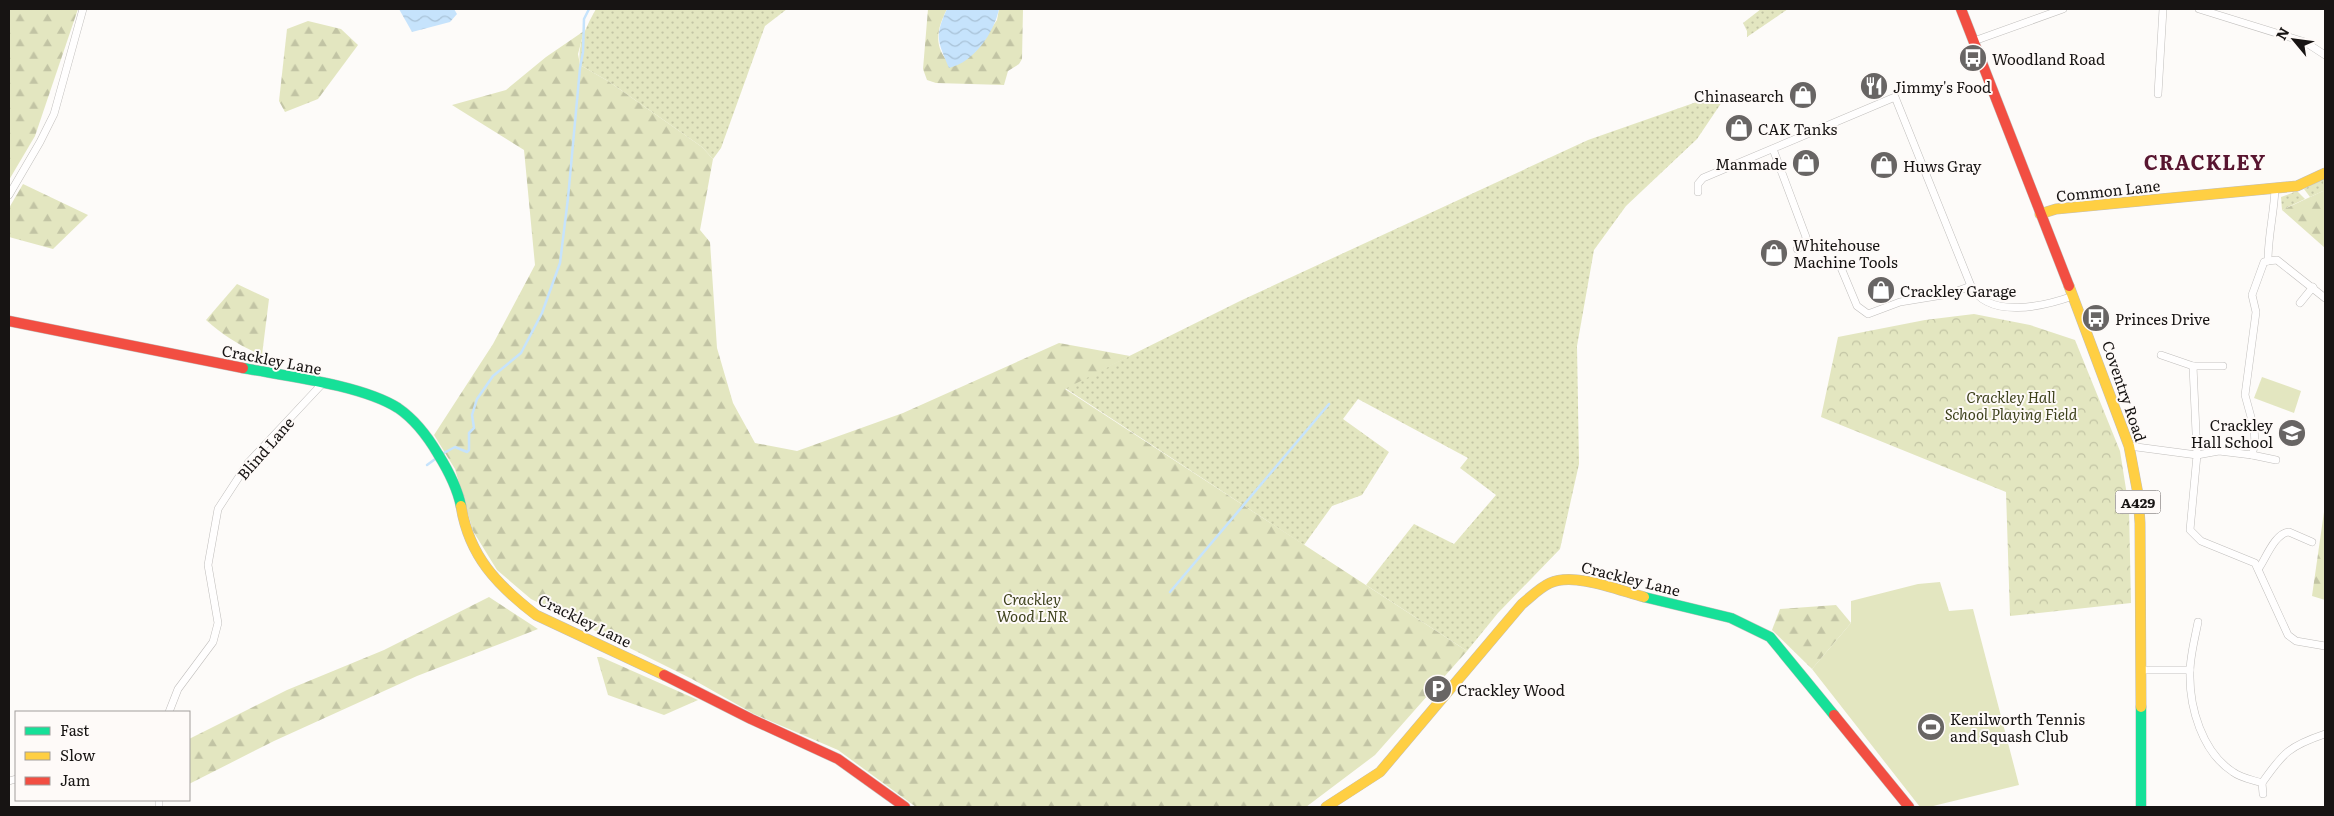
<svg xmlns="http://www.w3.org/2000/svg" width="2334" height="816" viewBox="0 0 2334 816" font-family="Literata,serif">
	<style>
		.grass { fill: url(#grass-dots) }
		.forest { fill: url(#forest-firs) }
		.park { fill: url(#park-crowns) }
		.pitch { fill: #e3e6c0 }
		.water { fill: url(#water-waves) }
		.lines { fill: none; stroke-linecap: round; stroke-linejoin: round }
		.stream { stroke: #c6e3fc; stroke-width: 2.5 }
		.street-casing { stroke: #c0bebc; stroke-width: 8 }
		.fast-casing { stroke: #c0bebc; stroke-width: 11 }
		.slow-casing { stroke: #c0bebc; stroke-width: 11 }
		.jam-casing { stroke: #c0bebc; stroke-width: 11 }
		.street { stroke: #fffefe; stroke-width: 7 }
		.fast { stroke: #16e098; stroke-width: 10 }
		.slow { stroke: #ffcf43; stroke-width: 10 }
		.jam { stroke: #f24e42; stroke-width: 10 }
		.labels { text-anchor: middle; dominant-baseline: central; stroke-width: 4; stroke-linejoin: round; paint-order: stroke }
		.shield { fill: #fefaf8; stroke: #5c5958; stroke-width: 1 }
		.shield-label { font-size: 14px; font-weight: bold; fill: #171413 }
		.poi-label { font-size: 15px; fill: #171413; stroke: #fefaf8; text-anchor: start }
		.street-label { font-size: 15px; fill: #171413; stroke: #fefaf8 }
		.park-label { font-size: 15px; font-style: italic; fill: #3e421c; stroke: #fefaf8 }
		.district-label { font-size: 20px; font-weight: bold; letter-spacing: 1px; fill: #581530; stroke: #fefaf8 }
	</style>
	<defs>
		<pattern id="grass-dots" width="8" height="8" patternUnits="userSpaceOnUse" patternTransform="scale(1.25)"><rect width="8" height="8" fill="#e3e6c0"/><path d="M2 2h.1M6 6h.1" fill="none" stroke="#c2c4a4" stroke-width="1.8" stroke-linecap="round"/></pattern>
		<pattern id="forest-firs" width="22" height="20" patternUnits="userSpaceOnUse" patternTransform="scale(1.25)"><rect width="22" height="20" fill="#e3e6c0"/><path d="M5 1l3.5 6h-7zM16 11l3.5 6h-7z" fill="#c2c4a4"/></pattern>
		<pattern id="park-crowns" width="20" height="18" patternUnits="userSpaceOnUse" patternTransform="scale(1.25)"><rect width="20" height="18" fill="#e3e6c0"/><path d="M2 6a3 3 0 1 1 6 0M12 15a3 3 0 1 1 6 0" fill="none" stroke="#c2c4a4"/></pattern>
		<pattern id="water-waves" width="16" height="10" patternUnits="userSpaceOnUse" patternTransform="scale(1.25)"><rect width="16" height="10" fill="#c6e3fc"/><path d="M0 5q4-4 8 0t8 0" fill="none" stroke="#a9c2d7"/></pattern>
	</defs>
	<rect width="100%" height="100%" fill="#fdfbf9"/>
	<g class="grass">
		<path d="M596,9H787L765,26L721,148L713,159L702,147L608,81L580,65C577,44 586,27 596,9Z"/>
		<polygon points="1761,9 1788,9 1747,37 1747,31 1743,23"/>
		<polygon points="1728,93 1697,139 1626,206 1594,250 1577,346 1579,464 1560,549 1498,613 1467,651 1366,585 1414,524 1454,544 1496,495 1460,468 1468,458 1358,399 1343,419 1389,452 1362,495 1332,506 1304,545 1065,388 1242,300 1588,140 1708,98"/>
		<polygon points="2323,179 2323,191 2310,197 2304,189"/>
		<polygon points="2297,191 2305,199 2282,210 2281,197"/>
	</g>
	<g class="forest">
		<polygon points="9,9 78,9 35,136 9,180"/>
		<path d="M928,9H947C939,25 933,42 945,58L975,52L997,20L999,9H1023L1022,59L1019,64L1008,71L1004,85L936,83L927,80L923,69Z"/>
		<polygon points="308,21 341,29 358,45 318,99 285,112 279,101 287,29"/>
		<polygon points="584,31 578,54 580,65 608,81 702,147 713,159 700,230 710,242 717,348 733,403 755,443 797,451 903,413 1059,343 1130,356 1065,389 1467,651 1375,755 1306,807 916,807 838,750 754,714 692,679 531,599 497,570 473,531 455,469 434,435 493,344 535,265 524,150 452,105 506,90 546,57"/>
		<polygon points="2325,178 2325,248 2282,210 2323,191 2323,179"/>
		<polygon points="23,184 88,215 53,249 9,237 9,208"/>
		<path d="M237,284L269,299L262,355C240,346 224,336 206,320Z"/>
		<polygon points="2325,505 2325,600 2312,596"/>
		<polygon points="489,597 538,629 417,676 274,741 189,784 189,739 287,690 384,650"/>
		<polygon points="1836,605 1851,623 1812,669 1772,630 1780,609"/>
		<polygon points="597,657 601,657 698,700 664,715 608,695"/>
	</g>
	<polygon class="park" points="1974,314 2030,325 2075,340 2120,451 2129,508 2131,603 2010,616 2006,492 1821,417 1838,337 1925,320"/>
	<g class="pitch">
		<polygon points="2262,377 2301,391 2294,413 2254,398"/>
		<polygon points="1940,582 1949,611 1973,609 2019,785 1929,807 1920,807 1812,669 1851,623 1851,601 1918,584"/>
	</g>
	<g class="water">
		<polygon points="399,9 454,9 457,14 450,22 412,32"/>
		<path d="M947,9H999C994,33 974,62 949,68C938,41 934,37 947,9Z"/>
	</g>
	<g class="lines">
		<g class="stream">
			<polyline points="442,454 455,447 467,452 469,450 469,433 474,428 472,415 477,399 493,376 521,353 542,313 560,263 568,198 580,68 583,52 584,19 589,9"/>
			<polyline points="427,465 438,457"/>
			<polyline points="1170,592 1329,404"/>
		</g>
		<defs>
			<g id="street">
				<polyline points="2199,9 2305,42 2325,55"/>
				<polyline points="1974,41 2063,9"/>
				<polyline points="2158,94 2163,9"/>
				<polyline points="1773,149 1806,237 1804,245 1797,249"/>
				<path d="M1698,192V184L1703,178L1895,97L1971,286C1989,320 2045,306 2073,296"/>
				<polyline points="9,195 40,142 54,114 83,9"/>
				<polyline points="2268,261 2277,260 2325,298"/>
				<polyline points="1839,263 1857,306 1868,314 1900,302 1949,294 1971,286"/>
				<polyline points="2300,303 2313,287"/>
				<polyline points="2161,355 2193,366 2223,366"/>
				<path d="M2193,366L2197,455L2219,451L2252,455L2255,443L2254,428L2245,395L2256,312L2252,295L2264,262L2268,261C2268,236 2274,213 2275,189"/>
				<polyline points="2129,446 2197,455 2190,530 2201,541 2255,563 2288,635 2296,641 2325,646"/>
				<polyline points="2252,455 2276,460"/>
				<path d="M2259,568C2266,558 2275,533 2289,532L2312,542"/>
				<path d="M2198,622C2195,638 2190,656 2190,672C2189,707 2202,752 2233,772C2241,778 2253,780 2262,783L2263,794"/>
				<polyline points="2140,670 2190,670"/>
				<polyline points="169,712 178,689 213,642 218,623 208,565 218,509 248,463 322,384"/>
				<polyline points="9,781 16,779"/>
				<path d="M2262,783C2283,753 2289,746 2325,734"/>
				<polyline points="159,800 159,807"/>
			</g>
			<g id="fast">
				<path d="M243,368C286,376 362,385 398,408C414,419 428,437 438,454C448,470 457,487 461,506"/>
				<polyline points="1644,597 1731,618 1770,637 1834,715"/>
				<polyline points="2141,707 2141,807"/>
			</g>
			<g id="slow">
				<polyline points="2040,214 2056,209 2297,186 2325,173"/>
				<polyline points="2069,286 2129,446 2138,494 2140,523 2141,707"/>
				<path d="M461,506C469,556 497,585 536,615L664,675"/>
				<path d="M1326,807L1380,772L1522,604C1531,597 1539,588 1550,583C1574,572 1618,590 1644,597"/>
			</g>
			<g id="jam">
				<polyline points="1961,9 2069,286"/>
				<polyline points="9,321 243,368"/>
				<polyline points="664,675 751,719 838,759 905,807"/>
				<polyline points="1834,715 1909,807"/>
			</g>
		</defs>
		<use href="#street" class="street-casing"/>
		<use href="#fast" class="fast-casing"/>
		<use href="#slow" class="slow-casing"/>
		<use href="#jam" class="jam-casing"/>
		<use href="#street" class="street"/>
		<use href="#fast" class="fast"/>
		<use href="#slow" class="slow"/>
		<use href="#jam" class="jam"/>
	</g>
	<defs>
		<symbol id="bus-disc" viewBox="-11 -11 22 22"><circle r="9.5" fill="#686564" stroke="#fefaf8"/><path d="M-5-6H5V4H4V6H2V4H-2V6H-4V4H-5ZM-3.5-4V0h7V-4ZM-3.5 1.2v1.5H-2V1.2ZM2 1.2v1.5H3.5V1.2Z" fill="#fff"/></symbol>
		<symbol id="restaurant-disc" viewBox="-11 -11 22 22"><circle r="9.5" fill="#686564" stroke="#fefaf8"/><path d="M-5-6h1v4h1v-4h1v4h1v-4h1v5L-1.5 .5V6h-2V.5L-5-1ZM5-6V6H3V1.5H1.5Q1.5-4 5-6Z" fill="#fff"/></symbol>
		<symbol id="shop-disc" viewBox="-11 -11 22 22"><circle r="9.5" fill="#686564" stroke="#fefaf8"/><path d="M-5-2.5h2.3a2.7 3.5 0 0 1 5.4 0H5L5.5 6h-11ZM-1.5-2.5h3a1.5 2.3 0 0 0-3 0Z" fill="#fff"/></symbol>
		<symbol id="school-disc" viewBox="-11 -11 22 22"><circle r="9.5" fill="#686564" stroke="#fefaf8"/><path d="M0-5L7-2L0 1L-7-2ZM-4 1L0 2.5L4 1V4Q0 6-4 4Z" fill="#fff"/></symbol>
		<symbol id="parking-disc" viewBox="-11 -11 22 22"><circle r="9.5" fill="#686564" stroke="#fefaf8"/><path d="M-3.5-5.5H1a3.5 3.5 0 0 1 0 7H-1V5.5H-3.5ZM-1-3.4V-.6H.8a1.4 1.4 0 0 0 0-2.8Z" fill="#fff"/></symbol>
		<symbol id="stadium-disc" viewBox="-11 -11 22 22"><circle r="9.5" fill="#686564" stroke="#fefaf8"/><path d="M0-5a6.5 5 0 1 0 0 10a6.5 5 0 1 0 0-10ZM-3.5-1.8h7v3.6h-7Z" fill="#fff"/></symbol>
	</defs>
	<g fill-rule="evenodd">
		<use href="#bus-disc" x="1957" y="42" width="32" height="32"/>
		<use href="#restaurant-disc" x="1858" y="70" width="32" height="32"/>
		<use href="#shop-disc" x="1787" y="79" width="32" height="32"/>
		<use href="#shop-disc" x="1723" y="112" width="32" height="32"/>
		<use href="#shop-disc" x="1790" y="147" width="32" height="32"/>
		<use href="#shop-disc" x="1868" y="149" width="32" height="32"/>
		<use href="#shop-disc" x="1758" y="237" width="32" height="32"/>
		<use href="#shop-disc" x="1865" y="274" width="32" height="32"/>
		<use href="#bus-disc" x="2080" y="302" width="32" height="32"/>
		<use href="#school-disc" x="2276" y="417" width="32" height="32"/>
		<use href="#parking-disc" x="1422" y="673" width="32" height="32"/>
		<use href="#stadium-disc" x="1915" y="711" width="32" height="32"/>
	</g>
	<g class="labels">
		<rect class="shield" x="2115.5" y="490.5" width="45" height="23" rx="4"/>
		<g class="shield-label">
			<text x="2138" y="502">A429</text>
		</g>
		<g class="poi-label">
			<text x="1992" y="58">Woodland Road</text>
			<text x="1893" y="86">Jimmy's Food</text>
			<text x="1784" y="95" text-anchor="end">Chinasearch</text>
			<text x="1758" y="128">CAK Tanks</text>
			<text x="1787" y="163" text-anchor="end">Manmade</text>
			<text x="1903" y="165">Huws Gray</text>
			<text x="1793" y="244">Whitehouse<tspan x="1793" dy="17">Machine Tools</tspan></text>
			<text x="1900" y="290">Crackley Garage</text>
			<text x="2115" y="318">Princes Drive</text>
			<text x="2273" y="424" text-anchor="end">Crackley<tspan x="2273" dy="17">Hall School</tspan></text>
			<text x="1457" y="689">Crackley Wood</text>
			<text x="1950" y="718">Kenilworth Tennis<tspan x="1950" dy="17">and Squash Club</tspan></text>
		</g>
		<g class="street-label">
			<text transform="translate(2108 190) rotate(-6)">Common Lane</text>
			<text transform="translate(272 359) rotate(11)">Crackley Lane</text>
			<text transform="translate(2125 391) rotate(71)">Coventry Road</text>
			<text transform="translate(265 448) rotate(-49)">Blind Lane</text>
			<text transform="translate(1631 578) rotate(14)">Crackley Lane</text>
			<text transform="translate(585 620) rotate(26)">Crackley Lane</text>
		</g>
		<g class="park-label">
			<text x="2011" y="396">Crackley Hall<tspan x="2011" dy="17">School Playing Field</tspan></text>
			<text x="1032" y="598">Crackley<tspan x="1032" dy="17">Wood LNR</tspan></text>
		</g>
		<g class="district-label">
			<text x="2205" y="161">CRACKLEY</text>
		</g>
	</g>
	<rect width="2334" height="816" fill="none" stroke="#171413" stroke-width="20"/>
	<rect x="15" y="711" width="175" height="90" fill="#fefaf8" stroke="#a29e9c"/>
	<rect x="25" y="727" width="25" height="8" fill="#16e098" stroke="#a29e9c"/>
	<text x="60" y="736" font-size="15" fill="#171413">Fast</text>
	<rect x="25" y="752" width="25" height="8" fill="#ffcf43" stroke="#a29e9c"/>
	<text x="60" y="761" font-size="15" fill="#171413">Slow</text>
	<rect x="25" y="777" width="25" height="8" fill="#f24e42" stroke="#a29e9c"/>
	<text x="60" y="786" font-size="15" fill="#171413">Jam</text>
	<g transform="translate(2294 40) rotate(299)" stroke="#fefaf8" stroke-width="4" paint-order="stroke">
	<path d="M0-4L9 19L0 12L-9 19Z" fill="#171413"/>
	<text y="-8" font-size="14" font-weight="bold" text-anchor="middle" fill="#171413">N</text>
	</g>
</svg>
